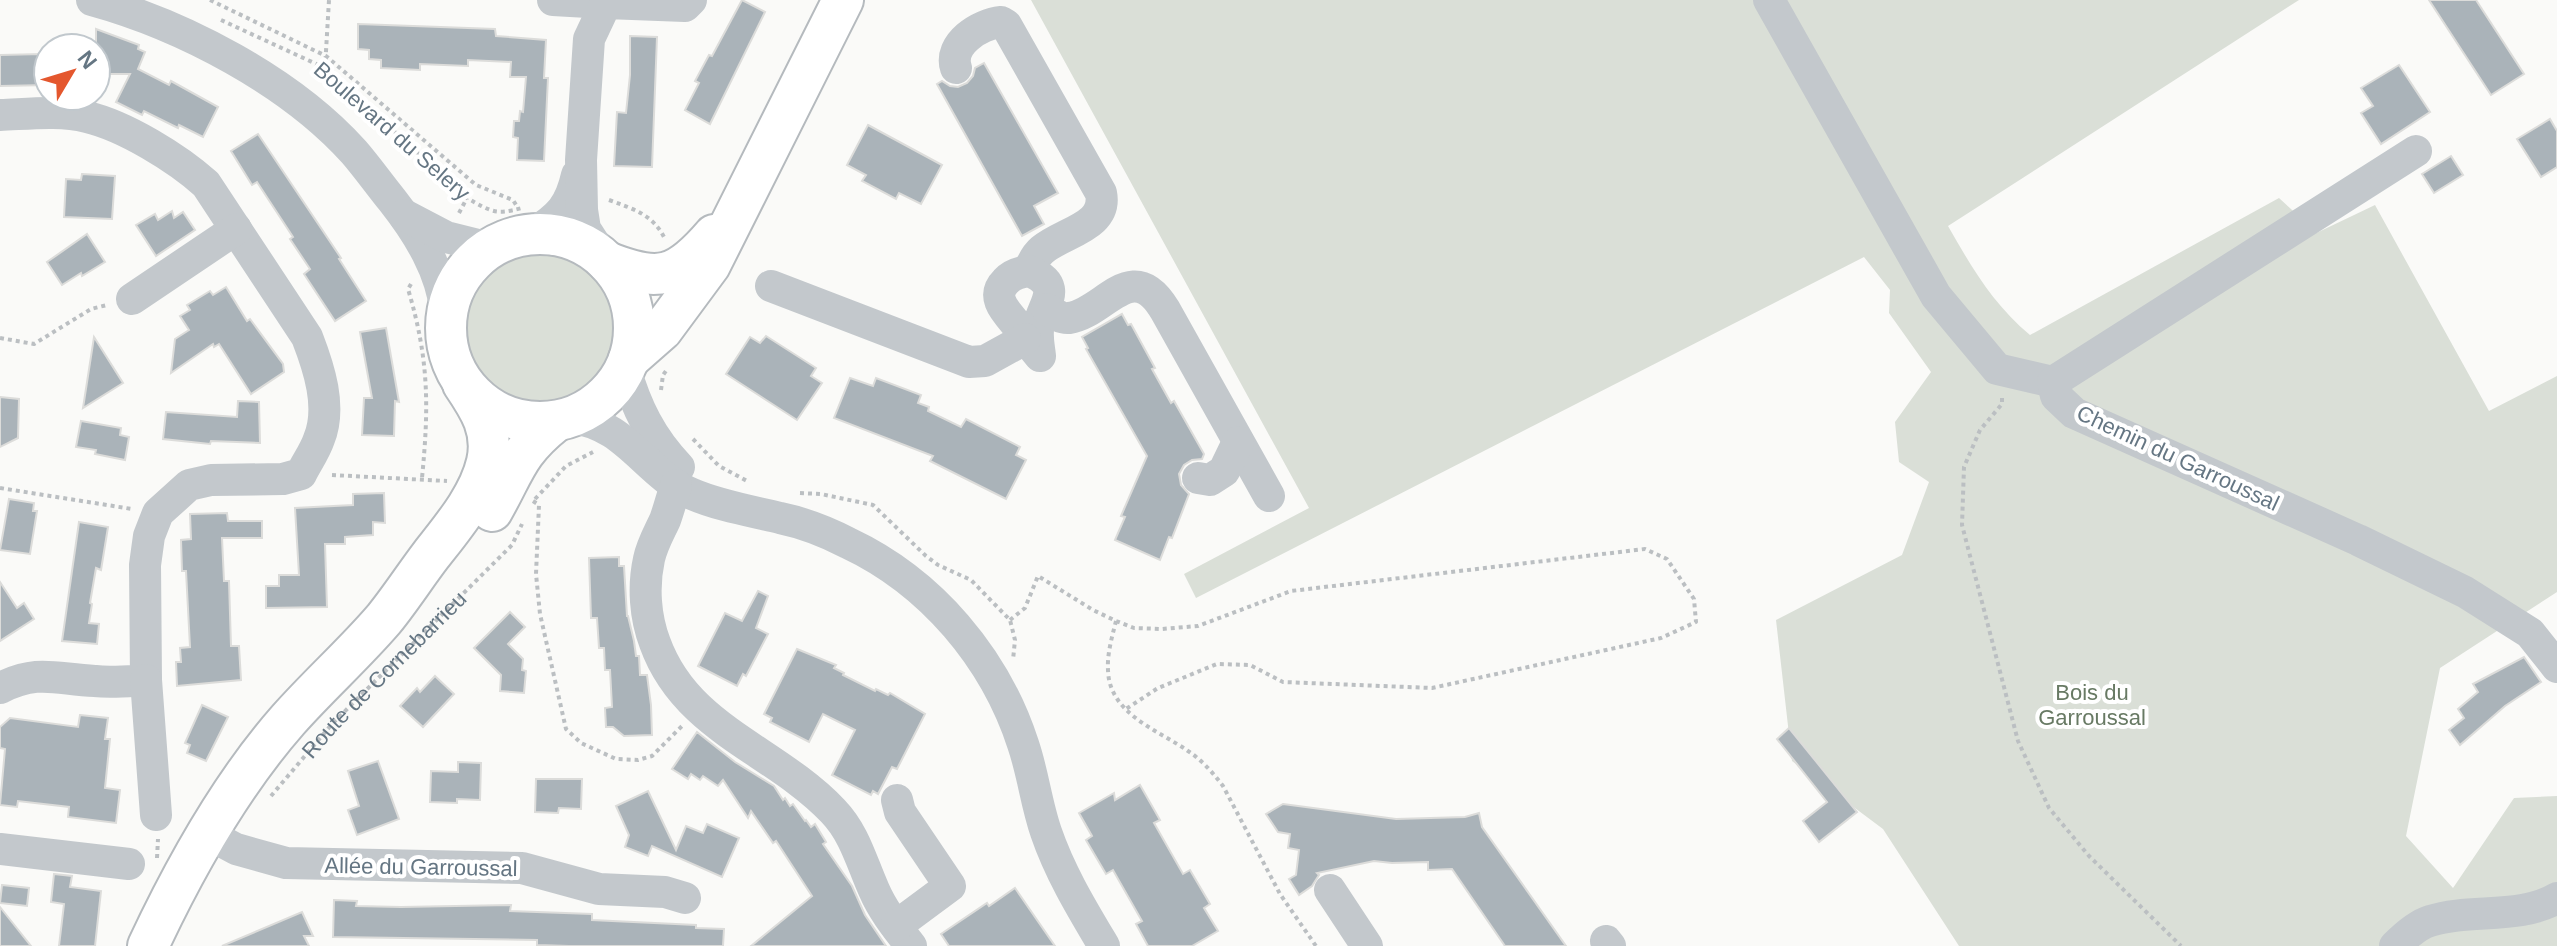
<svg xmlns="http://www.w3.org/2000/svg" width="2557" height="946" viewBox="0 0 2557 946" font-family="Helvetica,sans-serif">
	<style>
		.green { fill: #dadfd7 }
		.building { fill: #aab3b9; stroke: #dcdcda; stroke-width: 2 }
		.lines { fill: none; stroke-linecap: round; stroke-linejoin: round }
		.major-casing { stroke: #b5babe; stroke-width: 44 }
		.path { stroke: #bbbfc2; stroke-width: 4; stroke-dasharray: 4 4; stroke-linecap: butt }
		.minor { stroke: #c3c8cc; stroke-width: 32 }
		.major { stroke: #fff; stroke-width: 40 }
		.labels { text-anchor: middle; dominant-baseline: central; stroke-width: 8; stroke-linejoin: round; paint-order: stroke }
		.street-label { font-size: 22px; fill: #657683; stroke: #fff }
		.park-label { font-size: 22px; fill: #687a64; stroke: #fff }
	</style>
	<rect width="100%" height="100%" fill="#fafaf8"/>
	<g class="green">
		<path d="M1031,0H2299L1948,226C1972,268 1993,304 2030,335L2279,198L2313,229L2281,250L2375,205L2489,411L2557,376V592L2440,668L2406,836L2453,888L2514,798L2557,796V946H1959L1883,829L1792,761L1776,620L1902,555L1929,482L1899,462L1895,422L1931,372L1889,313L1890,290L1864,257L1196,598L1184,574L1309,508Z"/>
		<circle cx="542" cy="327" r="80"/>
	</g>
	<g class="building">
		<polygon points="742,0 765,12 710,124 685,110 699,83 695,81 709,55 712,56"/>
		<polygon points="2429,0 2476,0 2524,74 2491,95"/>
		<polygon points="358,24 495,29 496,36 546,40 544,78 548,78 544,161 517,160 518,138 513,137 514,121 519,121 520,111 523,112 526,77 510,77 511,62 468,60 468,66 420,64 420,70 381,68 381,60 369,59 369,50 358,49"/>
		<polygon points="96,29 139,45 138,49 145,52 138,69 169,85 171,81 218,107 203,137 179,125 178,128 144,111 142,115 116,102 130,74 96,74"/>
		<polygon points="630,36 657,37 652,167 614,166 617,112 626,113 630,75"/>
		<polygon points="42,54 42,58 48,58 48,85 0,86 0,55"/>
		<polygon points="984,63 1058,193 1034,206 1044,224 1022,236 937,84 942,81 950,86 958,87 967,83 973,76 975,68"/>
		<polygon points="2399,65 2430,112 2381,144 2361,113 2373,106 2361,88"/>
		<polygon points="2550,119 2557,131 2557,167 2541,177 2517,139"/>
		<polygon points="868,125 942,165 921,204 899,193 896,199 862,181 866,175 847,165"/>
		<polygon points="258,134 341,258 339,259 366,301 335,321 304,274 310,269 290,239 293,237 257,182 252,185 231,151"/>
		<polygon points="2451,156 2463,175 2434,193 2422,174"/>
		<polygon points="82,174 115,176 112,219 64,217 66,179 81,180"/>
		<polygon points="172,211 174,218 183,212 195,230 156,256 136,225 155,214 158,220"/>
		<polygon points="87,234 105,262 82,276 81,273 62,285 47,262"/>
		<polygon points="226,287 247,321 250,319 283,364 284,372 251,394 219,344 214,347 213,344 171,373 175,339 189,330 180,316 190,310 187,305 210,291 213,295"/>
		<polygon points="1122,314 1128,325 1131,324 1155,368 1152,369 1171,403 1174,401 1204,454 1202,459 1192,460 1184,465 1179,474 1181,485 1189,494 1172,538 1169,537 1160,560 1115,540 1125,517 1121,516 1147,456 1086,349 1088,348 1082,337"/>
		<polygon points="386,328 399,402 395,401 394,436 362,435 364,398 372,398 360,332"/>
		<polygon points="766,336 816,368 811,376 822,383 797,420 726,374 750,337 760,343"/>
		<polygon points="94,337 123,383 83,408"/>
		<polygon points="850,378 873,386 876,378 921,395 918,403 929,407 928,411 961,427 966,419 1020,447 1016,455 1026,460 1006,499 930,461 933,456 834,418"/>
		<polygon points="0,397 19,399 18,438 0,447"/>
		<polygon points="238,401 259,402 260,443 211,441 210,444 163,439 166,412 237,417"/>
		<polygon points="81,421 121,428 120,435 129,437 125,460 95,454 96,450 76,447"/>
		<polygon points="384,493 385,523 373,522 373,535 345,537 345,544 325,544 327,607 266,608 266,586 279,586 279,575 299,575 295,508 353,505 353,494"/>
		<polygon points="9,499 34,503 33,511 37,511 30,554 0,550"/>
		<polygon points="227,513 228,521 262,521 262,538 222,538 224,581 229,581 231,646 239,646 241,680 177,686 176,662 181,662 180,648 190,647 186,571 182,571 181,540 191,539 190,514"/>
		<polygon points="79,522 108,527 101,570 96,568 90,603 92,604 89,623 99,624 97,644 62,641"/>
		<polygon points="619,557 619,566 624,566 627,616 628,616 634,641 636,656 639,656 640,675 647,675 651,705 652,735 624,736 613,727 606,727 605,708 612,707 610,670 605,670 604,648 599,648 597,618 591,618 589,558"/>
		<polygon points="0,582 17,608 24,603 34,619 0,641"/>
		<polygon points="758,591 768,596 756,628 768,634 746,676 743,674 737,686 698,666 725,613 742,621"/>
		<polygon points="510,612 525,627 508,644 523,659 522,670 526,671 524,693 500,691 501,675 474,648"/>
		<polygon points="797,649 836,665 834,668 844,673 843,675 875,691 876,689 888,695 890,693 925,714 897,769 892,767 878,794 873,791 871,795 832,775 855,730 823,714 809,742 770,722 772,718 764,714"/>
		<polygon points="2524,657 2541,682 2505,706 2460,745 2449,730 2464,718 2458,709 2478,692 2473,684"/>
		<polygon points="435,676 454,694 423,727 400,706 417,688 420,692"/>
		<polygon points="202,705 228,717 206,761 187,753 190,745 185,743"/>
		<polygon points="80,715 108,718 105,739 110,739 105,788 120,790 116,823 68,817 69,807 18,801 17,807 0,805 5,749 0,748 0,727 10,718 78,727"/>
		<polygon points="1789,728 1857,812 1819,842 1803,821 1827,802 1777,739"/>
		<polygon points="697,732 735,762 774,786 783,800 785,798 790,806 793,804 805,821 806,820 811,827 815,824 826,842 823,844 852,886 865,915 886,946 751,946 812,896 776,841 773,843 751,811 748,818 723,780 718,786 703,776 700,780 691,774 688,779 672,769"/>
		<polygon points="378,761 399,819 357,835 348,810 359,806 348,771"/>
		<polygon points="458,762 481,763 480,800 457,799 457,803 430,802 431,771 458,772"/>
		<polygon points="536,779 582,779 581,809 559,808 558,813 535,812"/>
		<polygon points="1140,785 1160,820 1154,823 1183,874 1190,870 1210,904 1204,908 1218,931 1192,946 1148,946 1136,924 1142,921 1113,870 1106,874 1086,840 1092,836 1079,813 1114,793 1115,800"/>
		<polygon points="648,791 676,850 686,826 703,833 707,824 739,838 722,877 652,846 648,856 625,847 629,835 616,806"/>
		<polygon points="1283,804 1396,819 1465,817 1479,813 1482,827 1566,946 1505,946 1452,869 1428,870 1428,862 1392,863 1374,861 1317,873 1319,875 1312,886 1299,895 1289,879 1296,875 1299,850 1288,848 1290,834 1278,832 1266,814"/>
		<polygon points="54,874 72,876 70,887 101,891 95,946 59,946 64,904 51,902"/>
		<polygon points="2,885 29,888 27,906 0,903"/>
		<polygon points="1015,888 1055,946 949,946 941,934 987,903 989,906"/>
		<polygon points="334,900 357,901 356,906 401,907 511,905 510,911 592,914 592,920 696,925 696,928 724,929 723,946 569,946 537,945 537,940 333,937"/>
		<polygon points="0,907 31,946 0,946"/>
		<polygon points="302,912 313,936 304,936 309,946 222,946"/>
	</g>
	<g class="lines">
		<defs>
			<g id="major">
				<circle cx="540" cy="328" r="94"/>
				<path d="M607,262C659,283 677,278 714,235"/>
				<polyline points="629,359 662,330 710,265 843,0"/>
				<path d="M492,511C515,471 516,453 555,422"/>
				<path d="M148,946C185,867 230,786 288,720C319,685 354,654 384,619C401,598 415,576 431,555C452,528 479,497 487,462C494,431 480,409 463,384"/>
			</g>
		</defs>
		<use href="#major" class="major-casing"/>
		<g class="path">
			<polyline points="210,0 326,56 476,185 513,200 518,208"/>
			<path d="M221,20L325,68L467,198C492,212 495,215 522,208"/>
			<polyline points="325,68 329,0"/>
			<path d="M609,200C633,209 653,214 665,239"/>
			<polyline points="459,213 467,198"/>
			<path d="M411,284L408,289C429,359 429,406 422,478"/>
			<polyline points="0,338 34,344 91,309 107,305"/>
			<polyline points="661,390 663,375 668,368"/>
			<polyline points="2002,398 2002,404 1980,430 1964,467 1962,525 2018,741 2049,808 2089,856 2181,946"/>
			<polyline points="693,439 719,466 749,482"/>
			<polyline points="332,475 447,481"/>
			<polyline points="0,488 132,509"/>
			<polyline points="800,493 821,494 873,505 926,556 938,565 971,580 1010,620 1015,640 1013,660"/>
			<polyline points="535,499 566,466 593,452"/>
			<polyline points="533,501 539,505 536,574 540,614 566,729 581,743 616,759 638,760 652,756 683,725"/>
			<polyline points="1010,620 1025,608 1038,576 1093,610 1116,621 1134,628 1162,629 1198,626 1291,591 1645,549 1667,559 1694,599 1696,622 1661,638 1432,688 1283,682 1250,665 1217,664 1158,688 1126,709"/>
			<path d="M1116,621C1112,637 1107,654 1108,670C1109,714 1158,730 1188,751C1202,760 1213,773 1223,786L1280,894L1316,946"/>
			<path id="s1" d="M271,796L332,724L512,545L522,524"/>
			<polyline points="157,858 158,839"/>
		</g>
		<g class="minor">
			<path d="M92,0C183,25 290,81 354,152C367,167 379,184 392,200C418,233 442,271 446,314"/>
			<polyline points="553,0 606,3"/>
			<polyline points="1769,0 1936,296 1997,369 2053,382"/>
			<path d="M956,68C948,44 980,24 1001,22L1006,25L1101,193C1108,227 1063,232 1042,250C1035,256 1032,263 1029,271"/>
			<path d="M0,115C28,114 60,110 87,117C125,126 177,158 206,184L307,337C319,368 332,407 319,439C315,451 307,462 301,474L283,479L211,480L189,485L158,513L149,536L145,565L146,680C129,681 112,683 95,681C54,679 39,669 0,688"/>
			<polyline points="2416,151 2053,382 2056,396 2074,413 2358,540 2465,592 2530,633 2557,667"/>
			<polyline points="404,215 446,237 490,248"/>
			<path d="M534,233C560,216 570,206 577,175"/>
			<polyline points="603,257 585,229 582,210 581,160 589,39 606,3 685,6 691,0"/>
			<path d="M1029,271C1064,285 1044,303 1039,324C1036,335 1039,346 1040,356C1031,346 1025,336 1017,325C1006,312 990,297 1006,281C1012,274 1020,272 1029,271Z"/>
			<polyline points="771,286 969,362 985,361 1025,339"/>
			<polyline points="132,299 236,229"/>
			<path d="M1047,309C1053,313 1061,319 1069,318C1105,313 1132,255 1165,310L1269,496"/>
			<path d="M625,369C636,407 651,438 679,467"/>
			<path d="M571,418C626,423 646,474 692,494C720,506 751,511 780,518C804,523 827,532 848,543C931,582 995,658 1023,744C1033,773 1036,803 1046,832C1060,873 1082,909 1104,946"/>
			<polyline points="1198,478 1210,480 1224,471 1238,442"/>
			<path d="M676,485C672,497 669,509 665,520C659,533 652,545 649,559C643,586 645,617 655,643C686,729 774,749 833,811C855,834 861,861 874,890C883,911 897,928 911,946"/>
			<polyline points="146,680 156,815"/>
			<polyline points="208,834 236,849 286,863 522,868 599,889 665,892 685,898"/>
			<polyline points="0,849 129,864"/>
			<polyline points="1330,890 1367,946"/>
			<polyline points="896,926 950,886 900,812 897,800"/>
			<polyline points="1606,941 1610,946"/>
			<path d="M2395,946C2405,936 2417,925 2430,921C2471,908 2519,920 2557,898"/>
		</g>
		<use href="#major" class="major"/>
	</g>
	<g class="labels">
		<g class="street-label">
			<text transform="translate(392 131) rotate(41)">Boulevard du Selery</text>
			<text transform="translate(2178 458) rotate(25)">Chemin du Garroussal</text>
			<text stroke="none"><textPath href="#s1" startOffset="166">Route de Cornebarrieu</textPath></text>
			<text transform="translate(421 867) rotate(1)">Allée du Garroussal</text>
		</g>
		<g class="park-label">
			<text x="2092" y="692">Bois du<tspan x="2092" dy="25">Garroussal</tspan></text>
		</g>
	</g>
	<g transform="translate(72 72) rotate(52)"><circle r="38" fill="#ffffff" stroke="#c1c8cd" stroke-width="2"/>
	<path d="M0-6L14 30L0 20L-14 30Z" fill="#e4572e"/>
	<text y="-12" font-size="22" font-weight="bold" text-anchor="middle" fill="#657683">N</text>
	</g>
</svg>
